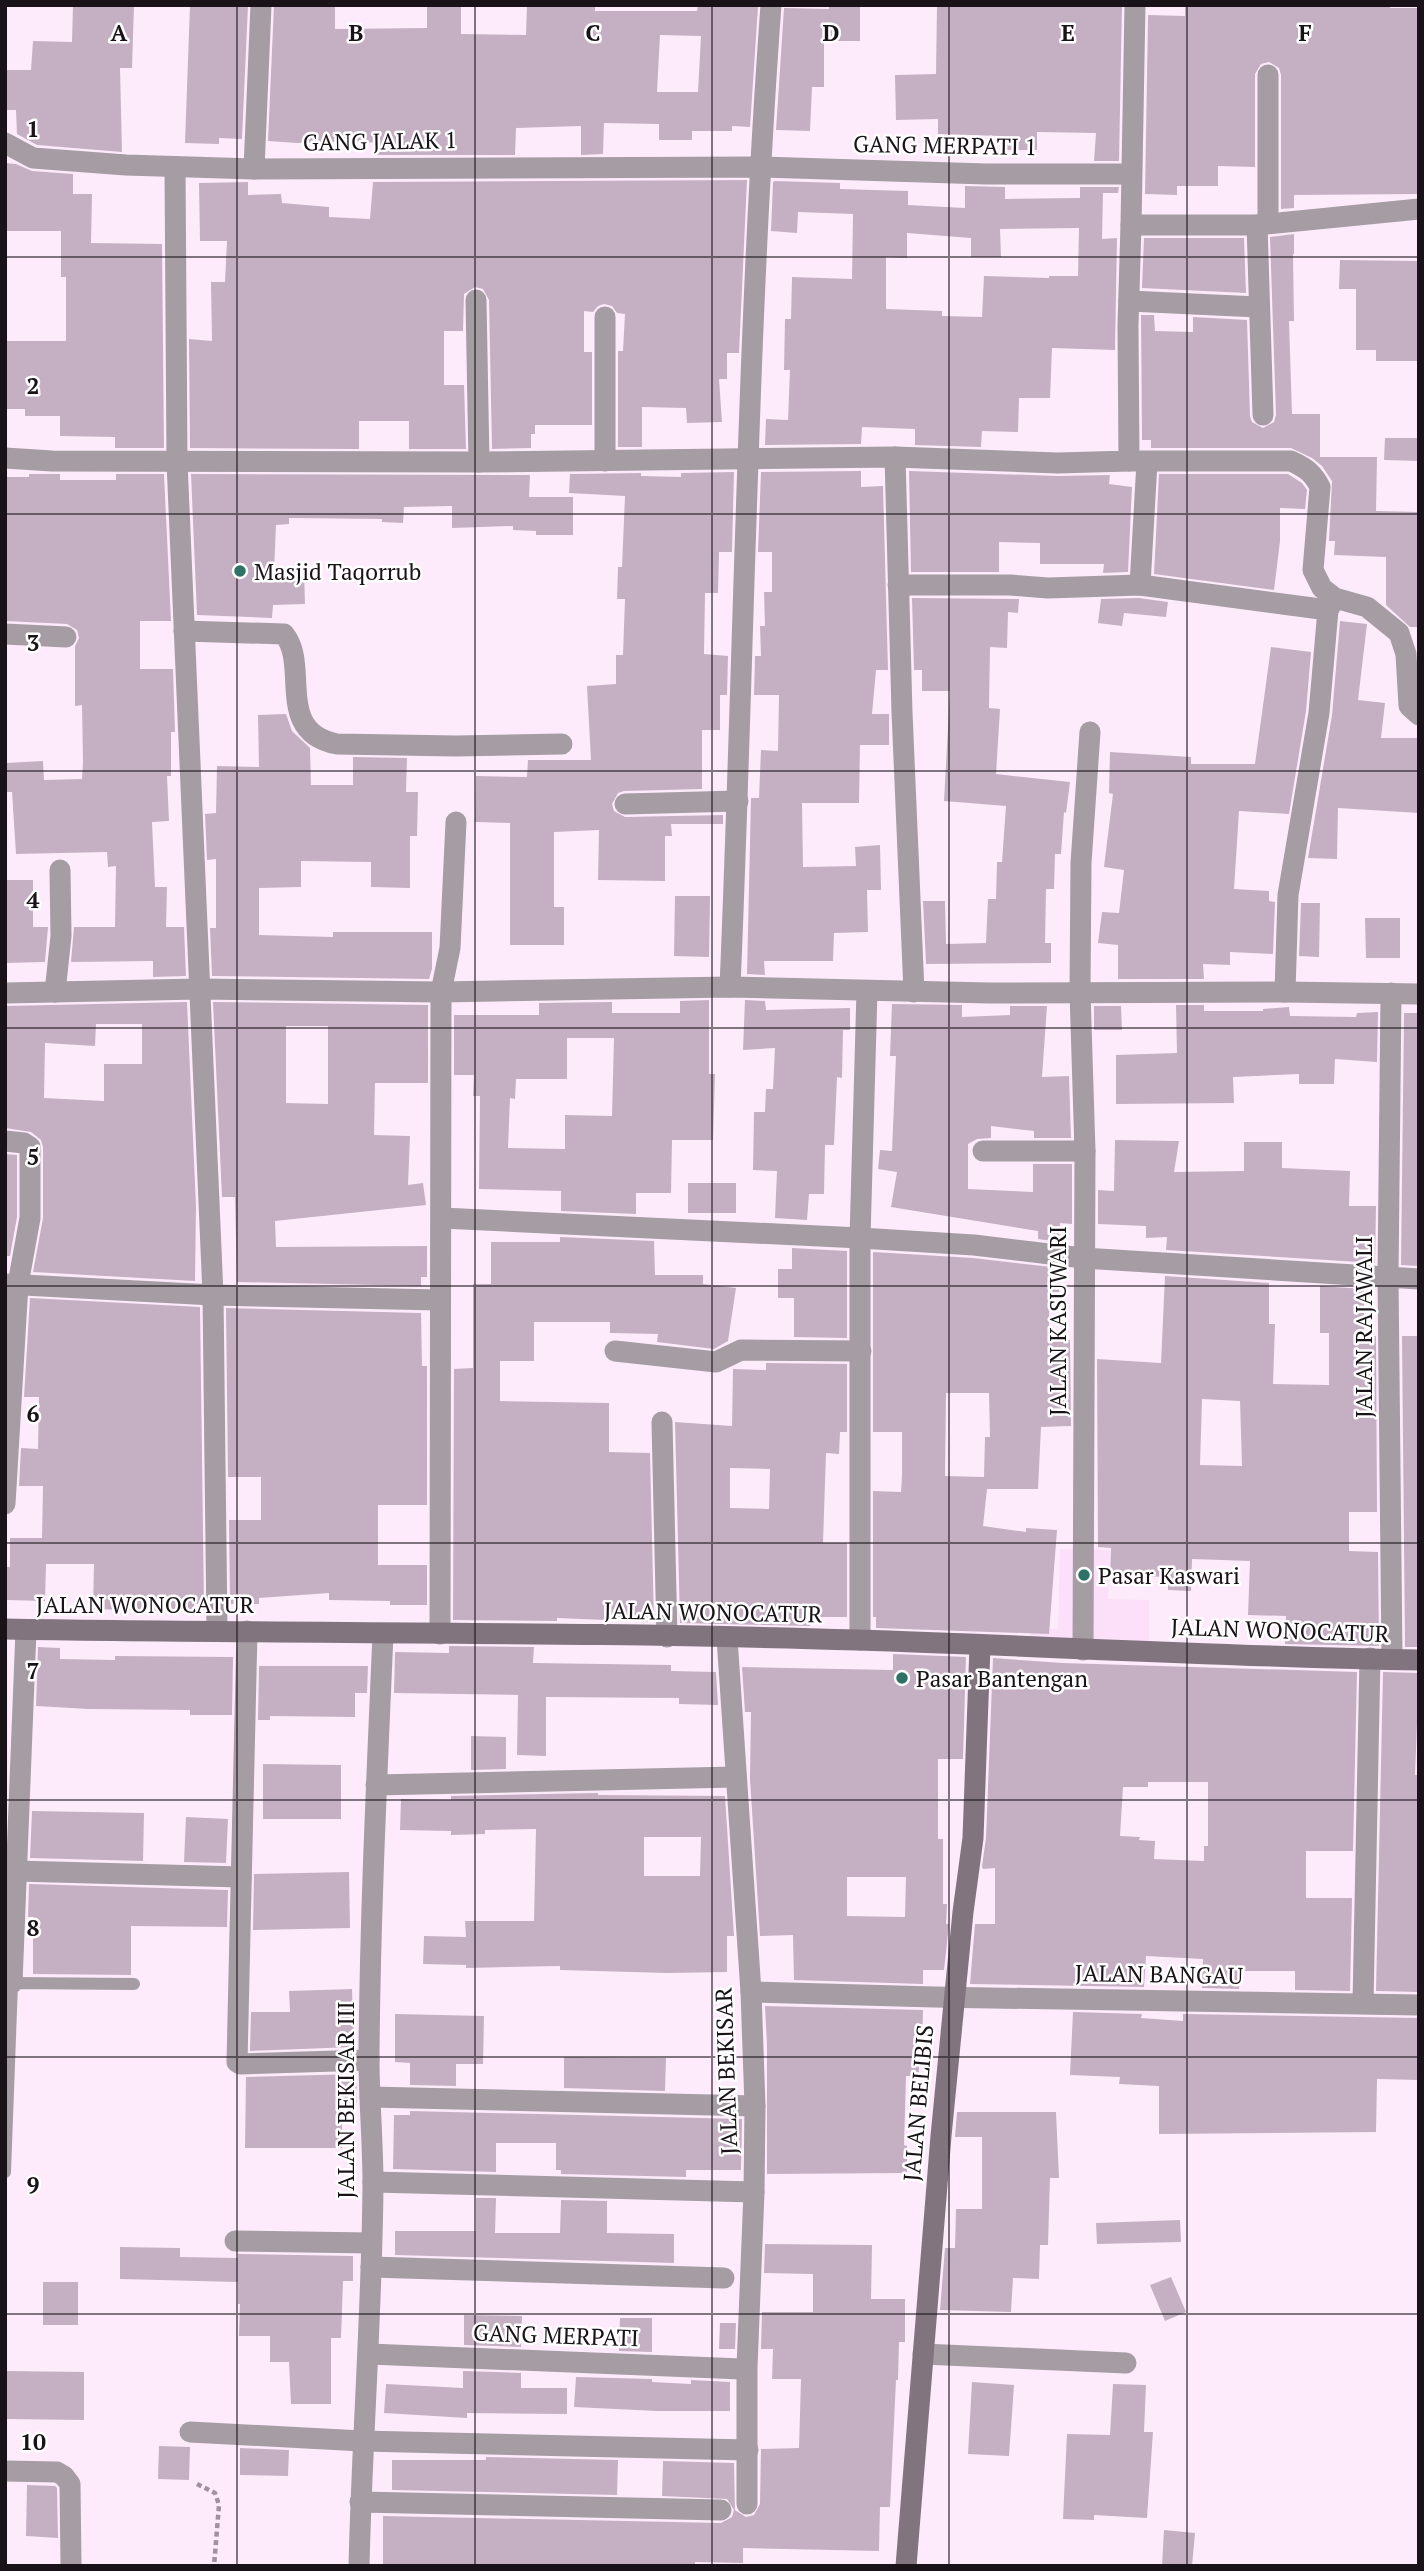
<svg xmlns="http://www.w3.org/2000/svg" width="1424" height="2571" viewBox="0 0 1424 2571" font-family="'PT Serif',serif">
	<style>
		.built { fill: #fce0f9 }
		.building { fill: #c5b0c3; fill-rule: evenodd }
		.lines { fill: none; stroke-linecap: round; stroke-linejoin: round }
		.path { stroke: #9f919d; stroke-width: 4.5; stroke-dasharray: 5 3.5; stroke-linecap: butt }
		.lane { stroke: #a59ca4; stroke-width: 12 }
		.street { stroke: #a59ca4; stroke-width: 21 }
		.secondary { stroke: #81747f; stroke-width: 21 }
		.grid { fill: none; stroke: #191218; stroke-width: 2; stroke-opacity: 0.55 }
		.poi-dot { fill: #2d7265; stroke: #fff; stroke-width: 2.5 }
		.labels { text-anchor: middle; dominant-baseline: central; stroke-width: 5; stroke-linejoin: round; paint-order: stroke }
		.street-label { font-size: 23px; fill: #191218; stroke: #fff }
		.poi-label { font-size: 23px; fill: #191218; stroke: #fff; text-anchor: start }
		.grid-label { font-size: 23px; text-anchor: middle; font-weight: bold; fill: #191218; stroke: #fff; stroke-width: 5; stroke-linejoin: round; paint-order: stroke }
	</style>
	<rect width="100%" height="100%" fill="#fdebfb"/>
	<polygon class="built" points="1060,1549 1110,1550 1108,1599 1149,1600 1149,1644 1030,1641 1030,1629 1058,1629"/>
	<g class="building">
		<polygon points="73,5 134,5 132,68 120,68 122,152 37,145 17,134 16,110 5,110 5,70 31,70 33,41 72,42"/>
		<polygon points="190,5 248,5 242,139 219,138 219,144 185,143"/>
		<path d="M274,5H335V29L427,28V5H461V34L526,35L527,5H595V11H697L698,5H753L758,7L750,127L732,126V131H692V140H659V124L604,123L603,154L581,155V126L516,128L515,155H375L376,142L365,143V141L297,143L268,141ZM660,35L701,36L698,92H657Z"/>
		<polygon points="829,5 860,5 860,41 824,41 824,87 812,87 810,131 776,130 784,8 829,9"/>
		<polygon points="937,5 1122,5 1119,161 1094,161 1096,133 1037,132 1037,150 1001,150 1001,136 938,134 938,119 896,120 895,75 936,74"/>
		<polygon points="1185,5 1390,5 1390,8 1419,8 1419,194 1294,195 1294,208 1281,209 1281,75 1279,68 1269,62 1261,64 1255,74 1255,167 1218,166 1218,186 1177,186 1177,195 1145,194 1148,15 1185,16"/>
		<polygon points="5,163 16,164 32,171 73,174 73,194 92,194 91,243 162,244 164,448 115,448 115,437 60,436 60,416 25,416 25,409 5,409 5,341 66,341 66,277 61,277 61,231 5,231"/>
		<polygon points="747,180 739,353 727,353 727,379 719,379 722,422 687,423 686,408 642,407 642,447 618,447 618,351 623,351 625,314 617,313 612,306 604,304 598,306 593,312 584,311 584,352 592,352 592,425 535,425 535,434 531,434 531,448 492,449 489,300 483,289 475,287 464,294 463,331 444,331 444,385 464,385 466,449 409,449 409,421 359,421 359,449 190,448 189,339 212,341 211,282 225,282 227,241 200,241 199,183 248,182 248,195 281,194 282,203 329,207 329,217 370,219 373,182"/>
		<path d="M775,181L840,183V189L908,191V205L965,208V186L1005,187V199L1080,198V187H1119L1118,193H1103L1102,239L1117,238L1115,350L1052,348L1050,398H1019L1018,432L982,431L981,447L915,445V429L862,427L861,444L765,445L766,419L788,420L790,370H784L785,319H791L792,277L852,279L853,214L798,212L797,233L771,231L773,182ZM1079,228L1078,276H1049V278L984,276L982,317L942,316V311L886,309V257L907,258V233L971,238V257H1001L1000,229Z"/>
		<polygon points="1294,234 1294,254 1293,254 1294,321 1289,321 1292,414 1320,414 1320,457 1377,457 1376,511 1419,512 1417,627 1410,627 1386,605 1386,557 1334,555 1335,541 1329,541 1332,481 1322,466 1312,458 1291,448 1151,448 1151,440 1142,440 1141,315 1154,315 1155,331 1193,332 1193,317 1247,320 1250,416 1252,422 1263,428 1274,422 1276,415 1270,237"/>
		<polygon points="1144,238 1244,238 1246,293 1142,288"/>
		<polygon points="1340,260 1419,261 1419,361 1376,361 1376,350 1356,350 1356,289 1339,289"/>
		<polygon points="1385,438 1419,438 1419,461 1384,460"/>
		<polygon points="861,471 861,487 883,486 888,670 876,670 872,714 889,714 889,745 860,745 859,803 802,803 803,867 856,866 855,847 880,845 881,890 867,890 868,932 834,933 833,961 764,961 765,975 747,974 751,798 759,798 761,750 778,751 779,695 754,695 755,656 761,656 760,626 765,626 764,592 772,592 772,552 758,552 761,472"/>
		<polygon points="909,471 1058,476 1110,475 1109,484 1132,487 1128,572 1103,573 1104,564 1040,564 1040,543 999,542 999,572 911,572"/>
		<polygon points="734,472 732,552 719,552 718,593 705,593 704,654 728,656 727,695 720,695 720,730 702,730 702,789 624,791 618,793 612,804 614,811 625,817 723,815 723,824 671,824 672,836 665,836 665,881 598,880 599,830 554,832 554,907 564,907 564,945 510,945 510,823 475,822 476,776 527,777 528,760 591,760 587,686 616,684 616,655 623,655 625,599 617,599 618,567 622,567 625,496 569,493 570,474 641,473 641,476 681,477 681,473"/>
		<polygon points="29,474 60,474 60,480 116,480 116,474 164,474 171,621 140,621 140,669 173,669 175,732 171,732 171,776 167,776 169,821 152,822 155,887 167,887 166,927 184,927 186,976 153,977 153,961 71,962 74,927 115,927 116,866 108,867 107,852 16,854 12,792 7,792 6,763 43,761 44,780 82,779 83,763 82,705 75,706 75,646 79,638 77,630 67,624 5,621 5,477 29,477"/>
		<polygon points="191,474 530,475 529,497 573,497 573,535 536,535 536,531 513,530 513,526 452,528 452,506 404,507 403,523 382,522 382,519 289,518 289,524 276,525 274,572 304,571 305,604 273,605 272,618 197,615"/>
		<polygon points="1159,474 1288,474 1302,483 1307,490 1305,509 1280,508 1280,541 1274,590 1154,574"/>
		<polygon points="912,598 1019,599 1018,613 1008,612 1007,648 990,647 989,708 1000,709 996,774 1070,782 1066,813 1064,812 1061,854 1055,854 1054,889 1046,889 1045,943 1051,943 1051,963 926,964 923,901 945,901 946,944 986,943 988,899 996,899 997,862 1002,862 1006,806 944,801 950,691 922,691 922,670 914,670"/>
		<polygon points="1139,598 1168,602 1166,617 1124,613 1122,626 1098,623 1101,599"/>
		<polygon points="1340,621 1367,624 1358,700 1385,703 1381,738 1419,738 1419,813 1338,808 1337,859 1308,858 1332,715"/>
		<polygon points="1271,647 1311,652 1306,711 1289,814 1239,811 1234,889 1269,891 1269,901 1275,902 1273,954 1230,952 1230,965 1203,964 1204,979 1118,979 1118,945 1098,943 1102,912 1119,913 1124,870 1104,867 1113,794 1109,793 1110,752 1191,757 1191,764 1255,764"/>
		<polygon points="286,714 292,731 310,748 311,785 353,785 353,757 407,758 406,792 418,792 417,836 410,836 410,888 371,887 371,862 301,861 301,887 259,888 259,935 333,937 333,932 432,932 432,969 429,979 212,976 210,928 216,928 216,859 207,860 205,814 216,813 217,766 259,767 258,715"/>
		<polygon points="5,880 33,880 33,927 48,927 45,962 5,963"/>
		<polygon points="675,896 710,896 709,957 674,956"/>
		<polygon points="1301,903 1320,903 1319,957 1299,956"/>
		<polygon points="1365,918 1400,918 1400,958 1366,958"/>
		<path d="M709,1000V1074H715L713,1140H672L671,1193H636V1214L561,1211V1191L479,1189L480,1096H473L474,1075H454V1015H539V1003L612,1002V1013H680V1001ZM567,1038H614L612,1116L565,1115V1149L508,1148L510,1098L515,1099L516,1079H567Z"/>
		<polygon points="745,1000 765,1001 766,1010 850,1008 850,1030 843,1030 842,1078 837,1077 834,1145 825,1145 824,1194 809,1194 807,1220 775,1218 777,1171 753,1170 754,1112 765,1112 766,1089 773,1089 775,1048 743,1050"/>
		<path d="M187,1002L196,1206L195,1281L33,1272L43,1218V1147L41,1140L31,1132L5,1128V1006ZM96,1024H142V1064H104V1101L44,1098L45,1043L95,1046Z"/>
		<path d="M213,1002L428,1005V1083H375L374,1135L410,1136L408,1185L423,1183L426,1205L275,1221L276,1247L427,1246V1277H421V1286L237,1282L235,1197H222ZM286,1026H328V1104L286,1103Z"/>
		<polygon points="892,1004 962,1005 962,1017 1010,1015 1010,1006 1047,1006 1042,1077 1069,1076 1071,1138 1034,1138 1034,1131 991,1126 991,1138 977,1139 968,1144 968,1189 1033,1192 1033,1164 1072,1164 1072,1224 1060,1223 1059,1242 1038,1239 1038,1231 891,1207 897,1172 878,1169 880,1150 892,1151 896,1056 890,1056"/>
		<polygon points="1176,1005 1204,1005 1204,1011 1263,1011 1263,1009 1289,1007 1290,1016 1356,1017 1357,1013 1378,1012 1377,1062 1335,1059 1334,1084 1299,1084 1299,1074 1233,1077 1234,1103 1116,1104 1116,1055 1177,1053"/>
		<polygon points="1094,1006 1121,1006 1122,1030 1094,1030"/>
		<polygon points="1404,1013 1419,1013 1419,1266 1401,1265"/>
		<polygon points="1115,1140 1179,1141 1174,1172 1244,1171 1244,1142 1282,1142 1282,1168 1350,1171 1349,1206 1376,1206 1375,1263 1166,1250 1167,1237 1146,1238 1146,1226 1098,1224 1098,1190 1114,1191"/>
		<polygon points="5,1154 17,1155 17,1217 10,1256 5,1256"/>
		<rect x="688" y="1183" width="48" height="30"/>
		<polygon points="560,1237 654,1241 655,1275 703,1275 703,1284 736,1288 728,1341 714,1349 657,1342 658,1334 610,1333 610,1322 534,1322 534,1361 500,1361 500,1401 609,1403 609,1452 650,1453 654,1622 557,1618 557,1621 453,1620 454,1369 473,1368 473,1284 491,1284 491,1242 560,1242"/>
		<polygon points="792,1248 847,1251 847,1338 794,1337 794,1298 778,1298 778,1269 792,1269"/>
		<path d="M873,1252L973,1258L1060,1268L1059,1292H1049V1340H1070L1071,1426L1041,1427L1038,1489H987L983,1526L1026,1532V1528L1057,1530L1049,1634L876,1628V1617H873V1491L901,1492L902,1475V1432H873ZM946,1393H989L990,1437H985L984,1477L945,1476Z"/>
		<path d="M1165,1276L1269,1283V1324H1275L1273,1384L1329,1385V1333H1320V1286L1364,1289V1337L1376,1336L1377,1512H1349V1551L1378,1552L1379,1646L1285,1644L1286,1616L1248,1615L1250,1561L1192,1559L1191,1591L1168,1590V1577L1110,1575L1111,1548L1098,1547L1097,1359L1161,1363ZM1202,1399L1240,1401L1242,1466L1200,1465Z"/>
		<polygon points="30,1298 200,1307 204,1604 194,1604 194,1612 93,1609 94,1564 46,1564 45,1601 6,1600 7,1567 10,1567 10,1538 42,1538 43,1486 19,1486 21,1448 38,1449 39,1397 24,1397"/>
		<polygon points="226,1308 421,1313 422,1366 427,1366 427,1505 378,1505 378,1565 427,1565 427,1605 390,1605 390,1601 329,1600 329,1593 259,1598 259,1604 230,1604 229,1520 261,1520 261,1477 228,1477"/>
		<polygon points="1402,1336 1419,1336 1419,1647 1405,1647"/>
		<path d="M766,1363L847,1364V1432H840L839,1454L826,1453L823,1543H847V1617H810V1626L680,1623L675,1422L732,1426L733,1369L766,1370ZM730,1468L770,1469L769,1509L730,1508Z"/>
		<polygon points="449,1646 534,1647 533,1663 671,1665 671,1671 716,1672 718,1705 679,1704 679,1698 546,1697 546,1756 517,1755 518,1695 394,1693 395,1652 449,1653"/>
		<polygon points="38,1647 60,1648 60,1659 115,1660 115,1656 233,1657 232,1715 190,1715 190,1710 89,1709 36,1706"/>
		<path d="M893,1654L966,1657L963,1759H938V1839H943V1904H947L946,1924H949L944,1970H923V1984L794,1980L793,1935L760,1936L750,1779L751,1712H745L742,1667L893,1670ZM847,1877H906L905,1917L847,1916Z"/>
		<path d="M993,1658L1063,1663L1357,1672L1353,1851H1306V1898H1352L1350,1991L1295,1990V1971H1240L1239,1989L1202,1988L1203,1959L1146,1956L1144,1987L970,1984L975,1924H995V1868L983,1869L982,1866L986,1838ZM1148,1782H1208V1846H1204V1861L1154,1859L1155,1841L1139,1840L1140,1837L1120,1836L1123,1787H1148Z"/>
		<polygon points="259,1666 368,1666 367,1693 355,1693 355,1717 270,1716 270,1720 258,1720"/>
		<polygon points="1383,1672 1419,1673 1415,1775 1419,1775 1419,1992 1376,1991"/>
		<polygon points="471,1736 506,1737 506,1769 471,1770"/>
		<polygon points="263,1764 341,1765 341,1819 263,1819"/>
		<path d="M598,1793V1795L725,1796L734,1936H727V1972L667,1973L560,1970V1966L466,1968V1965L423,1964L424,1936L466,1937L465,1921H534L536,1829L485,1830V1834L451,1835V1831L400,1830L401,1799L451,1800V1796ZM644,1837H701L700,1876H644Z"/>
		<polygon points="32,1811 144,1813 143,1861 30,1858"/>
		<polygon points="186,1817 228,1819 226,1863 184,1862"/>
		<polygon points="349,1872 350,1928 253,1930 254,1874"/>
		<polygon points="29,1884 228,1890 227,1927 131,1926 131,1975 33,1974 33,1917 28,1917"/>
		<polygon points="352,1989 354,2047 250,2051 251,2012 290,2012 289,1991"/>
		<polygon points="765,2006 923,2010 922,2044 919,2044 919,2076 906,2076 904,2145 907,2146 907,2173 767,2174 767,2044"/>
		<polygon points="1073,2012 1142,2014 1141,2018 1183,2021 1183,2014 1419,2018 1419,2080 1377,2079 1376,2132 1159,2134 1159,2086 1119,2084 1120,2077 1070,2075"/>
		<polygon points="395,2014 484,2016 483,2064 456,2064 456,2086 410,2085 410,2063 395,2062"/>
		<polygon points="564,2057 666,2058 665,2091 564,2088"/>
		<polygon points="356,2074 357,2103 342,2104 342,2148 245,2148 246,2077"/>
		<polygon points="410,2111 742,2119 741,2170 686,2170 686,2177 561,2174 561,2170 556,2170 556,2143 496,2143 496,2172 393,2169 394,2115 410,2115"/>
		<polygon points="957,2112 1056,2112 1059,2178 1050,2178 1048,2245 1040,2245 1039,2279 1013,2278 1011,2312 940,2310 945,2248 955,2248 956,2209 982,2209 982,2137 955,2137"/>
		<polygon points="476,2198 496,2198 495,2233 560,2233 561,2200 607,2201 607,2233 674,2234 674,2263 395,2255 395,2231 476,2231"/>
		<polygon points="1180,2220 1181,2242 1097,2244 1096,2223"/>
		<polygon points="765,2244 872,2245 871,2299 905,2299 905,2342 899,2342 898,2380 896,2380 890,2507 880,2507 879,2551 743,2548 743,2563 695,2562 695,2566 383,2566 383,2516 721,2523 732,2517 734,2510 727,2499 662,2496 663,2461 734,2463 735,2510 746,2517 754,2515 760,2504 761,2449 799,2448 801,2379 772,2379 773,2349 761,2349 762,2312 813,2312 813,2274 764,2273"/>
		<polygon points="120,2247 180,2248 180,2257 238,2258 238,2254 353,2256 353,2281 343,2281 341,2338 331,2338 331,2404 291,2404 289,2362 270,2362 270,2336 239,2336 240,2304 238,2304 238,2282 120,2279"/>
		<polygon points="1171,2277 1186,2312 1165,2321 1150,2285"/>
		<rect x="43" y="2282" width="35" height="43"/>
		<polygon points="464,2315 522,2316 521,2347 464,2345"/>
		<polygon points="620,2318 652,2318 652,2352 619,2351"/>
		<polygon points="720,2323 736,2323 735,2349 719,2349"/>
		<polygon points="6,2371 84,2372 84,2420 6,2419"/>
		<polygon points="463,2371 521,2373 521,2388 567,2388 567,2414 467,2413 467,2418 384,2413 386,2384 463,2388"/>
		<polygon points="576,2377 652,2379 652,2382 691,2384 691,2380 730,2382 730,2411 657,2411 574,2407"/>
		<polygon points="972,2382 1014,2385 1009,2456 968,2454"/>
		<polygon points="1113,2384 1146,2385 1144,2432 1153,2432 1147,2518 1094,2515 1094,2520 1063,2519 1067,2434 1110,2435"/>
		<polygon points="159,2446 190,2447 189,2480 158,2479"/>
		<polygon points="240,2448 289,2450 288,2476 240,2475"/>
		<polygon points="486,2457 618,2460 617,2495 392,2490 392,2460 486,2460"/>
		<polygon points="27,2485 55,2486 57,2488 58,2538 26,2536"/>
		<polygon points="1164,2530 1195,2533 1192,2566 1162,2566"/>
	</g>
	<g class="lines">
		<polyline class="path" points="197,2484 215,2493 219,2505 214,2566"/>
		<polyline class="lane" points="5,2172 12,1983 134,1984"/>
		<g class="street">
			<polyline points="1135,5 1131,225 1257,225 1419,209"/>
			<polyline points="1268,75 1268,223"/>
			<polyline points="5,143 33,158 126,165 254,169 759,167 986,174 1131,174"/>
			<polyline points="175,167 177,462 213,1295 217,1630"/>
			<polyline points="254,169 261,5"/>
			<polyline points="1257,225 1263,415"/>
			<polyline points="476,300 479,462"/>
			<polyline points="1129,301 1258,307"/>
			<polyline points="605,317 605,461"/>
			<polyline points="895,457 902,712 914,992"/>
			<polyline points="5,458 52,461 479,462 895,457 1058,463 1129,461 1128,325 1131,225"/>
			<path d="M1129,461H1291C1306,468 1313,473 1320,487L1313,570L1322,588L1335,598L1367,607L1399,633L1406,654L1409,706L1419,715"/>
			<polyline points="898,585 1010,585 1048,588 1140,585 1328,610"/>
			<polyline points="1140,585 1147,462"/>
			<path d="M184,631L284,634C310,665 274,732 337,744L456,746L562,744"/>
			<polyline points="5,634 66,637"/>
			<polyline points="625,804 738,801"/>
			<path d="M730,987C744,660 747,332 771,5"/>
			<polyline points="55,992 61,936 60,870"/>
			<polyline points="1285,992 1288,895 1319,713 1328,610 1334,600"/>
			<polyline points="5,993 199,989 441,992 730,987 989,993 1285,992 1419,994"/>
			<polyline points="1391,993 1388,1277 1392,1659"/>
			<polyline points="5,1141 24,1143 30,1147 30,1218 18,1284 5,1504"/>
			<polyline points="983,1151 1085,1151"/>
			<polyline points="442,1218 860,1238 974,1245 1083,1258 1419,1279"/>
			<polyline points="5,1284 213,1295 439,1300"/>
			<polyline points="615,1351 716,1362 741,1350 861,1351"/>
			<polyline points="662,1422 667,1637"/>
			<polyline points="247,1631 237,2062 240,2064 369,2060"/>
			<polyline points="440,1634 441,992 450,948 456,822"/>
			<polyline points="727,1638 751,1992 755,2106 754,2192 747,2367 747,2504"/>
			<polyline points="860,1640 860,1238 867,991"/>
			<polyline points="1083,1650 1085,1151 1080,992 1081,863 1090,732"/>
			<polyline points="376,1785 735,1777"/>
			<polyline points="16,1871 241,1877"/>
			<polyline points="12,1983 26,1630"/>
			<polyline points="751,1992 934,1997 1419,2005"/>
			<polyline points="1363,2003 1370,1658"/>
			<polyline points="370,2097 755,2106"/>
			<polyline points="373,2182 754,2192"/>
			<polyline points="235,2241 371,2243"/>
			<polyline points="371,2267 724,2278"/>
			<polyline points="369,2354 742,2369"/>
			<polyline points="923,2354 1126,2363"/>
			<polyline points="190,2432 362,2441 748,2450"/>
			<polyline points="5,2471 57,2472 64,2476 70,2484 71,2566"/>
			<polyline points="360,2502 721,2510"/>
			<path d="M359,2566C362,2439 372,2312 373,2185C373,2142 369,2100 369,2058C370,1916 377,1775 383,1634"/>
		</g>
		<g class="secondary">
			<path d="M5,1629C289,1634 574,1631 858,1640C1045,1646 1232,1657 1419,1660"/>
			<polyline points="906,2566 941,2136 963,1912 973,1838 980,1646"/>
		</g>
	</g>
	<path class="grid" d="M237,5V2566M475,5V2566M712,5V2566M949,5V2566M1187,5V2566M5,257H1419M5,514H1419M5,771H1419M5,1028H1419M5,1286H1419M5,1543H1419M5,1800H1419M5,2057H1419M5,2314H1419"/>
	<g class="poi-dot">
		<circle cx="240" cy="571" r="7"/>
		<circle cx="1084" cy="1575" r="7"/>
		<circle cx="902" cy="1678" r="7"/>
	</g>
	<g class="labels">
		<g class="street-label">
			<text transform="translate(380 141) rotate(-1)">GANG JALAK 1</text>
			<text transform="translate(945 145) rotate(1)">GANG MERPATI 1</text>
			<text transform="translate(1057 1321) rotate(-90)">JALAN KASUWARI</text>
			<text transform="translate(1363 1327) rotate(-90)">JALAN RAJAWALI</text>
			<text x="145" y="1604">JALAN WONOCATUR</text>
			<text transform="translate(713 1612) rotate(1)">JALAN WONOCATUR</text>
			<text transform="translate(1280 1630) rotate(2)">JALAN WONOCATUR</text>
			<text transform="translate(1159 1974) rotate(1)">JALAN BANGAU</text>
			<text transform="translate(726 2071) rotate(-92)">JALAN BEKISAR</text>
			<text transform="translate(345 2100) rotate(-90)">JALAN BEKISAR III</text>
			<text transform="translate(918 2103) rotate(-85)">JALAN BELIBIS</text>
			<text transform="translate(556 2335) rotate(2)">GANG MERPATI</text>
		</g>
		<g class="poi-label">
			<text x="254" y="571">Masjid Taqorrub</text>
			<text x="1098" y="1575">Pasar Kaswari</text>
			<text x="916" y="1678">Pasar Bantengan</text>
		</g>
	</g>
	<g class="grid-label">
		<text x="119" y="41">A</text>
		<text x="356" y="41">B</text>
		<text x="593" y="41">C</text>
		<text x="831" y="41">D</text>
		<text x="1068" y="41">E</text>
		<text x="1305" y="41">F</text>
		<text x="33" y="137">1</text>
		<text x="33" y="394">2</text>
		<text x="33" y="651">3</text>
		<text x="33" y="908">4</text>
		<text x="33" y="1165">5</text>
		<text x="33" y="1422">6</text>
		<text x="33" y="1679">7</text>
		<text x="33" y="1936">8</text>
		<text x="33" y="2193">9</text>
		<text x="33" y="2450">10</text>
	</g>
	<rect width="1424" height="2571" fill="none" stroke="#191218" stroke-width="14"/>
</svg>
